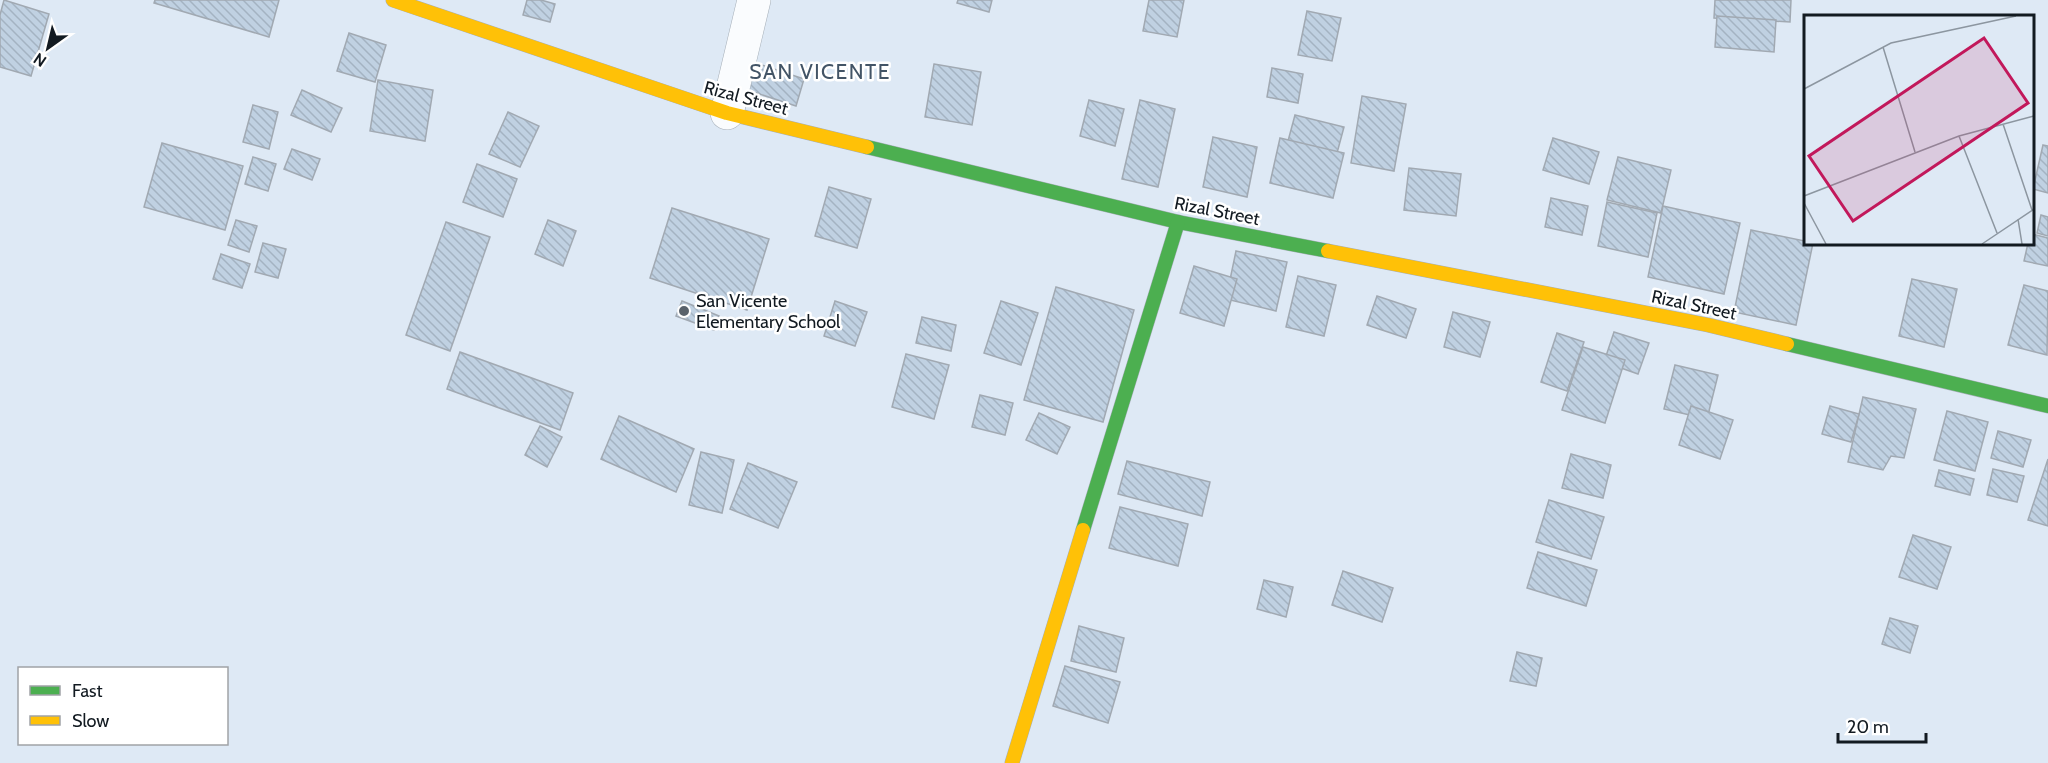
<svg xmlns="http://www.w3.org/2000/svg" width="2048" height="763" viewBox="0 0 2048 763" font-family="Cabin,sans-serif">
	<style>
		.building { fill: url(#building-back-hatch); stroke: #a1a9b2; stroke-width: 1.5 }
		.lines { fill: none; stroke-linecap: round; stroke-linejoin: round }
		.street-casing { stroke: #a6afb8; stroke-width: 34 }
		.fast-casing { stroke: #a6afb8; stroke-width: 15 }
		.slow-casing { stroke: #a6afb8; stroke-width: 15 }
		.street { stroke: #fafcfe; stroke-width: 33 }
		.fast { stroke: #4caf50; stroke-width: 14 }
		.slow { stroke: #ffc107; stroke-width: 14 }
		.poi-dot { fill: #59626b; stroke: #fff; stroke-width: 2 }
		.labels { text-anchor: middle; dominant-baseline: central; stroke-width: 5; stroke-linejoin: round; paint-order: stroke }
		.street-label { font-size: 18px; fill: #121a21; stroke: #fff }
		.poi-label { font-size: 18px; fill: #121a21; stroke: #fff; text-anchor: start }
		.quarter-label { font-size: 21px; letter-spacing: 1.5px; fill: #425466; stroke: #fff }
		.inset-road { fill: none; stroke: #8c96a0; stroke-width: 1.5 }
		.view { fill: #c2185b; fill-opacity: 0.15; stroke: #c2185b; stroke-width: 3 }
		.inset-edge { fill: none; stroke: #121a21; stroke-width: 3 }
	</style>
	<defs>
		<pattern id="building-back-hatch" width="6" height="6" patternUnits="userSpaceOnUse" patternTransform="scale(1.5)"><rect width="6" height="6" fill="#c0d1e2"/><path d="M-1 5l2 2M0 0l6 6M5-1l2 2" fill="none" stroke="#a4b3c2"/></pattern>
	</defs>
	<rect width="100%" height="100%" fill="#dee9f5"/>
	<g class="building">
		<polygon points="4,0 49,14 31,76 0,67 0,15"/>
		<polygon points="155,0 279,0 269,37 154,3"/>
		<polygon points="527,0 541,0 555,4 550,22 523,15"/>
		<polygon points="958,0 992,0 989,12 957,3"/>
		<polygon points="1149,0 1184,0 1177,37 1143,31"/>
		<polygon points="1715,0 1791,0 1790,22 1714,18"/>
		<polygon points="1307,11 1341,18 1332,61 1298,55"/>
		<polygon points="1717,16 1776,20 1774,52 1715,47"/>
		<polygon points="349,33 386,45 375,82 337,71"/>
		<polygon points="753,62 804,79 796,106 744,89"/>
		<polygon points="934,64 981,72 972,125 925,117"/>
		<polygon points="1272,68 1303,74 1298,103 1267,97"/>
		<polygon points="378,80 433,90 425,141 370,131"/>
		<polygon points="302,90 342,108 331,132 291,115"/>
		<polygon points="1362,96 1406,104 1394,171 1351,163"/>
		<polygon points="1089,100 1124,109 1115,146 1080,136"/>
		<polygon points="1140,100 1175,109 1158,187 1122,179"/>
		<polygon points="253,105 278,112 269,149 243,142"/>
		<polygon points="508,112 539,126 520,167 489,154"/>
		<polygon points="1295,115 1344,127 1337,153 1288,141"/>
		<polygon points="1213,137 1257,147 1247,197 1203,187"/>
		<polygon points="1280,138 1344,153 1333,198 1270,183"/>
		<polygon points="1553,138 1599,152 1589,184 1543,170"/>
		<polygon points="162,143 243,166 225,230 144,207"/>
		<polygon points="2043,145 2048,146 2048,193 2033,189"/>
		<polygon points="292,149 320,159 312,180 284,169"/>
		<polygon points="253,157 276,164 268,191 245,184"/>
		<polygon points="1618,157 1671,170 1661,213 1607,200"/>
		<polygon points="477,164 517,179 503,217 463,202"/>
		<polygon points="1409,168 1461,174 1456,216 1404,210"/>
		<polygon points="829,187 871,199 857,248 815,236"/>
		<polygon points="1551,198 1588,206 1582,235 1545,227"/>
		<polygon points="1607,202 1657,213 1648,257 1598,246"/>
		<polygon points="1663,206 1740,223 1724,294 1648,277"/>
		<polygon points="672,208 769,239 747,310 650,278"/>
		<polygon points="2041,215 2048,217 2048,236 2037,233"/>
		<polygon points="236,220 257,226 249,252 228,245"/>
		<polygon points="548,220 576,231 563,266 535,254"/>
		<polygon points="446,222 490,237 450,351 406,335"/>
		<polygon points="1751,230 1805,241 1805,243 1813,243 1796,325 1734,312"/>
		<polygon points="2032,234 2048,238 2048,266 2024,261 2028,243 2032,243"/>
		<polygon points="263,243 286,249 278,278 255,272"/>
		<polygon points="1236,251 1287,262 1276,311 1226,299"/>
		<polygon points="221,254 250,264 242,288 213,279"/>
		<polygon points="1194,266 1237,279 1224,326 1180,313"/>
		<polygon points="1298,276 1336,285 1324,336 1286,327"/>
		<polygon points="1912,279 1957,289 1944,347 1899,336"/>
		<polygon points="2024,285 2048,291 2047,355 2008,345"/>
		<polygon points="1056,287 1134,310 1103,422 1024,400"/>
		<polygon points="1377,296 1416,309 1406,338 1367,325"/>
		<polygon points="682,301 719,316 714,330 676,316"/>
		<polygon points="835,301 867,312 855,346 824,336"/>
		<polygon points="1001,301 1038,313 1021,365 984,353"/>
		<polygon points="1453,312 1490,322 1480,357 1444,347"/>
		<polygon points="922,317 956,325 951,351 916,343"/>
		<polygon points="1614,332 1649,343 1638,374 1604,362"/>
		<polygon points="1557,333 1584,342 1567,391 1541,382"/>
		<polygon points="1583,347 1625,360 1605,423 1562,410"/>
		<polygon points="460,352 573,393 560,430 447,389"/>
		<polygon points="906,354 949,365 934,419 892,407"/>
		<polygon points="1675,365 1718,375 1707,419 1664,409"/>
		<polygon points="980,395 1013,403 1005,435 972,427"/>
		<polygon points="1863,397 1916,409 1904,458 1891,456 1883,470 1848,462"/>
		<polygon points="1691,406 1733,420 1720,459 1679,445"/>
		<polygon points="1830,406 1859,414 1851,442 1822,434"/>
		<polygon points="1947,411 1988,422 1975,471 1934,460"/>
		<polygon points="1039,413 1070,427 1057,454 1026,440"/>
		<polygon points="619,416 694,449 676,492 601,459"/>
		<polygon points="540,426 562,437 547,467 525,455"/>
		<polygon points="1998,431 2031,440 2023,467 1991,458"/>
		<polygon points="701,452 734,460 722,513 689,505"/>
		<polygon points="1571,454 1611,465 1603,498 1562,488"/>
		<polygon points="2048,459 2048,526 2028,520"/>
		<polygon points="1127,461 1210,482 1202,516 1118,494"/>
		<polygon points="748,463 797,482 778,528 730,509"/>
		<polygon points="1993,469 2024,476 2017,502 1987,495"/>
		<polygon points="1939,470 1974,479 1970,495 1935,486"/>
		<polygon points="1549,500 1604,517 1591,559 1536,542"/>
		<polygon points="1120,507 1188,524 1178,566 1109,548"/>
		<polygon points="1913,535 1951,547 1937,589 1899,577"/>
		<polygon points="1538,552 1597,570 1586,606 1527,588"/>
		<polygon points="1343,571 1393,588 1382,622 1332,605"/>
		<polygon points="1264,580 1293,587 1286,617 1257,609"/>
		<polygon points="1890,618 1918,626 1910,653 1882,644"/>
		<polygon points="1079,626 1124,638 1116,672 1071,661"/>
		<polygon points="1517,652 1542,658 1536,686 1510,681"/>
		<polygon points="1065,666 1120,682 1108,723 1053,706"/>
	</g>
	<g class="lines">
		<defs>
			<polyline id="street" points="727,113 754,0"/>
			<g id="fast">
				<polyline points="867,147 1178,222 1328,251"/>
				<polyline points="1787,344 2048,406"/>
				<polyline points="1083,530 1178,222"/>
			</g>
			<g id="slow">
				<polyline points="393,0 727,113 867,147"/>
				<polyline points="1328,251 1708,325 1787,344"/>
				<polyline points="1012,763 1083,530"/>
			</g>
		</defs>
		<use href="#street" class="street-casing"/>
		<use href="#fast" class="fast-casing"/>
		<use href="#slow" class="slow-casing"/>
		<use href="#street" class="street"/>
		<use href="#fast" class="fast"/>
		<use href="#slow" class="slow"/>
	</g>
	<circle class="poi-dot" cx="684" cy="311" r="6"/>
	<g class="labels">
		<g class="street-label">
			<text transform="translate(746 98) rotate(15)">Rizal Street</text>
			<text transform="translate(1217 211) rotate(11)">Rizal Street</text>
			<text transform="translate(1694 305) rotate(12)">Rizal Street</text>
		</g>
		<g class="poi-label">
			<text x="696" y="301">San Vicente<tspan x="696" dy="21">Elementary School</tspan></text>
		</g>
		<g class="quarter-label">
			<text x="820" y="71">SAN VICENTE</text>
		</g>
	</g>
	<g transform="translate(1804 15)">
		<rect width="230" height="230" fill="#dee9f5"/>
		<path class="inset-road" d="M79,32L111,137M0,74L87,28L212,1M199,109L228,195M155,121L193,218M0,181L155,121L230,101M0,188L22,229M214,204L218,229M178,229L230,194"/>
		<path class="view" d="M180,23L224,88L49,206L5,141Z"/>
		<rect width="230" height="230" class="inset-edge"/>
	</g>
	<rect x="18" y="667" width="210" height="78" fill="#ffffff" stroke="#a0a3a6" stroke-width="1.5"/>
	<rect x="30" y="686" width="30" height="9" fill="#4caf50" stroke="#a0a3a6" stroke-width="1.5"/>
	<text x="72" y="697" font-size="18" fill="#121a21">Fast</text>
	<rect x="30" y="716" width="30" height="9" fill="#ffc107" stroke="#a0a3a6" stroke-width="1.5"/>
	<text x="72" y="727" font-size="18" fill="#121a21">Slow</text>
	<g transform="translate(48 48) rotate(214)" stroke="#ffffff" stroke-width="4.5" paint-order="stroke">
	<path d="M0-4.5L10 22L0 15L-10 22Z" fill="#121a21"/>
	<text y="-9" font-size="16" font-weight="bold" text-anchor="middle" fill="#121a21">N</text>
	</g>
	<path d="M1838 733v9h88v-9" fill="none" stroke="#121a21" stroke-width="3"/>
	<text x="1847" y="733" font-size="18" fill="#121a21" stroke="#ffffff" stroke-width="4.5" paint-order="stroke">20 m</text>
</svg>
